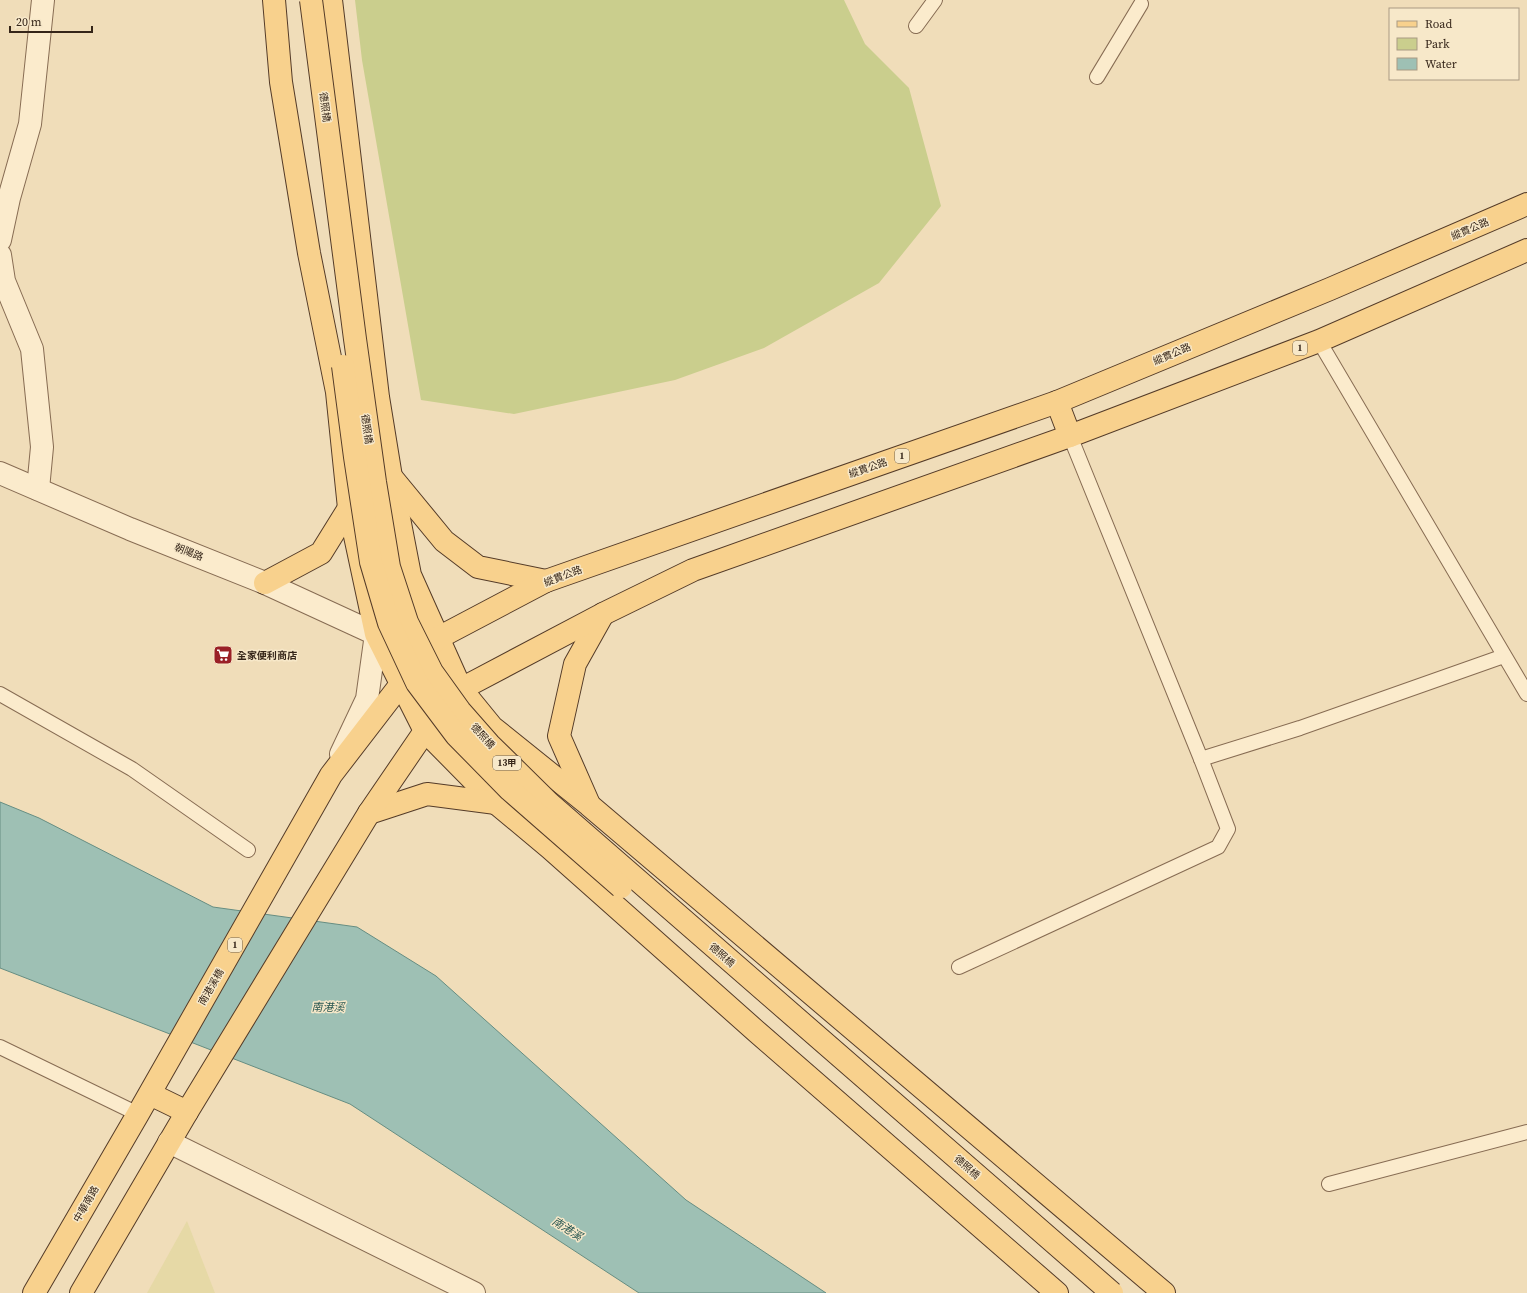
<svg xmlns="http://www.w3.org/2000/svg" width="1527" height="1293" viewBox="0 0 1527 1293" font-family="'Source Serif 4','Noto Sans TC',serif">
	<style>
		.farmland { fill: #e6d9a6 }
		.green { fill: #cace8d }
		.water { fill: #9ec0b4; stroke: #668d82 }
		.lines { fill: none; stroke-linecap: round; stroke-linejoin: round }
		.service-casing { stroke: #876c53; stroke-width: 16 }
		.minor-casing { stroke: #876c53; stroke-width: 24 }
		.tertiary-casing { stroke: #876c53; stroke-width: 24 }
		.primary-casing { stroke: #543b28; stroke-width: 24 }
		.service { stroke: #fbebcc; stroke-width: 14 }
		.minor { stroke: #fbebcc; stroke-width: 22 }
		.tertiary { stroke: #fbebcc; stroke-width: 22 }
		.primary { stroke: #f8d18d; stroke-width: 22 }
		.primary-bridge-casing { stroke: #543b28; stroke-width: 24; stroke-linecap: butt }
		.primary-bridge { stroke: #f8d18d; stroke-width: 22 }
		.labels { text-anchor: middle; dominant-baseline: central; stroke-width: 3; stroke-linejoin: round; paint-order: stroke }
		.shield { fill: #f7e8c9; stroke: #6f604e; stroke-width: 1 }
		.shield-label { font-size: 9px; font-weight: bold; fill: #352519 }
		.street-label { font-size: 10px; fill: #352519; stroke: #f7e8c9 }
		.poi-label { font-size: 10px; font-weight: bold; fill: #352519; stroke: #f7e8c9; text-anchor: start }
		.water-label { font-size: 11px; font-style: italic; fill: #275651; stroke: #f7e8c9 }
	</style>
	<rect width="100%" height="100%" fill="#f0ddb9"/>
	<polygon class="farmland" points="187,1221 215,1293 147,1293"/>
	<polygon class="green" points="355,0 844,0 865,44 909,88 941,206 879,283 764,348 675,380 514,414 421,400 362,60"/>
	<polygon class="water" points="0,802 39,818 213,907 357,927 436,976 686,1200 826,1293 639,1293 350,1104 0,968"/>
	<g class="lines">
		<defs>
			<g id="service">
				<polyline points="916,26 935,0"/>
				<polyline points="1097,77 1141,4"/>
				<polyline points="1319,341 1527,694"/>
				<polyline points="0,694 132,769 248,850"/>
				<polyline points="1201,759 1300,728 1504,656"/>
				<polyline points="959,967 1218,847 1228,829 1201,759 1070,436"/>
				<polyline points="0,1047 138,1114"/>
				<polyline points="1329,1184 1527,1132"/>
			</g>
			<g id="minor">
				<polyline points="0,240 9,198 30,124 43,0"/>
				<polyline points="0,255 4,281 32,349 42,447 38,489"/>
				<polyline points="169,1142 474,1293"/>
			</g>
			<g id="tertiary">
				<polyline points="0,473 130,529 265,583 391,641"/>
				<polyline points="341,754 367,699 376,634"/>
			</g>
			<g id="primary">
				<polyline points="274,0 281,82 309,253 337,392 349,508 376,634 425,731 496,803 550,848 757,1032 1057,1293"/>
				<polyline points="331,0 378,397 391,477 410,575 461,689 492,727 589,805 1164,1293"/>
				<polyline points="1057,402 1070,436"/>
				<polyline points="393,479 444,541 478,567 546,581"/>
				<polyline points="265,583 321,553 349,508"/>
				<polyline points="588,802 559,736 575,664 603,614"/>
				<polyline points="369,813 427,794 496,803"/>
				<polyline points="150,1094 187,1112"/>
				<polyline points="34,1293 138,1114 331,775 401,684 420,656 438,638 546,581 1057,402 1330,289 1527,204"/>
				<polyline points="81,1293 187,1112 369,813 425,731 461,689 603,614 693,570 1070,436 1319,341 1527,250"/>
			</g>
		</defs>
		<use href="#service" class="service-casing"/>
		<use href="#minor" class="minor-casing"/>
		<use href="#tertiary" class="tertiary-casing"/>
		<use href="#primary" class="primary-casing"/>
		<use href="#service" class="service"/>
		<use href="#minor" class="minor"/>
		<use href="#tertiary" class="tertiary"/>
		<use href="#primary" class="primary"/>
		<defs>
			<g id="primary-bridge">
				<polyline points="311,0 355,339 375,482 389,567 407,622 432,672 460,711 489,744 549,803 1112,1293"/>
				<polyline points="343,366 355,457 371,562 389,623 417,683 456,735 510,790 621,887"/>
			</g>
		</defs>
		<use href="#primary-bridge" class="primary-bridge-casing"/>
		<use href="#primary-bridge" class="primary-bridge"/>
	</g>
	<defs>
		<symbol id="supermarket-square" viewBox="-11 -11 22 22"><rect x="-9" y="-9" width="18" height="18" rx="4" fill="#9a2027" stroke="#f7e8c9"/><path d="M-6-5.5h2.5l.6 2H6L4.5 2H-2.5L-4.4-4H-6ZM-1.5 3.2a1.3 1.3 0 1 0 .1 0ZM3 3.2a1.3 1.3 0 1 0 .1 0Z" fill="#fff"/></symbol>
	</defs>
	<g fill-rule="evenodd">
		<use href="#supermarket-square" x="212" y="644" width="22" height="22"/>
	</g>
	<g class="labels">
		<g class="shield">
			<rect x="1293" y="341" width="14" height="14" rx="3"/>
			<rect x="895" y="449" width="14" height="14" rx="3"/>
			<rect x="493" y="756" width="28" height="14" rx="3"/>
			<rect x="228" y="938" width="14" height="14" rx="3"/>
		</g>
		<g class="shield-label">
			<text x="1300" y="348">1</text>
			<text x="902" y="456">1</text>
			<text x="507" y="763">13甲</text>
			<text x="235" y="945">1</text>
		</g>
		<g class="street-label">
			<text transform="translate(325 107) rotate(83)">德照橋</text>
			<text transform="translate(1470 229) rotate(-23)">縱貫公路</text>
			<text transform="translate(1172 354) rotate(-23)">縱貫公路</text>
			<text transform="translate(367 429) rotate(82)">德照橋</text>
			<text transform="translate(868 468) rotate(-19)">縱貫公路</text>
			<text transform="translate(189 552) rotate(22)">朝陽路</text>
			<text transform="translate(563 576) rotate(-21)">縱貫公路</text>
			<text transform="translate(483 736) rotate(48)">德照橋</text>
			<text transform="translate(722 955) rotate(41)">德照橋</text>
			<text transform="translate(211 987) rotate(-60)">南港溪橋</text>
			<text transform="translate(967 1167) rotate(41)">德照橋</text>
			<text transform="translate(86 1204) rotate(-60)">中華南路</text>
		</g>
		<g class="poi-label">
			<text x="237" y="655">全家便利商店</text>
		</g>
		<g class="water-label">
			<text x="328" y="1007">南港溪</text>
			<text transform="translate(567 1229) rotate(32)">南港溪</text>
		</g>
	</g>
	<rect x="1389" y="8" width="130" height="72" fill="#f7e8c9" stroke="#a99a83"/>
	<rect x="1397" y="21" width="20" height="6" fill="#f8d18d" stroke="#a99a83"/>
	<text x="1425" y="28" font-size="12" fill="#352519">Road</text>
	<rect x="1397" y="38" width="20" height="12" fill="#cace8d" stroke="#a99a83"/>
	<text x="1425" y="48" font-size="12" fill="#352519">Park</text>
	<rect x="1397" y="58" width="20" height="12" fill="#9ec0b4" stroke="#a99a83"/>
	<text x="1425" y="68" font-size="12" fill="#352519">Water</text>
	<path d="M10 26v6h82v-6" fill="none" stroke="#352519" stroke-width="2"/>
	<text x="16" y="26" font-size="12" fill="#352519" stroke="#f7e8c9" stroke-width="3" paint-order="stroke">20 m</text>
</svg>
